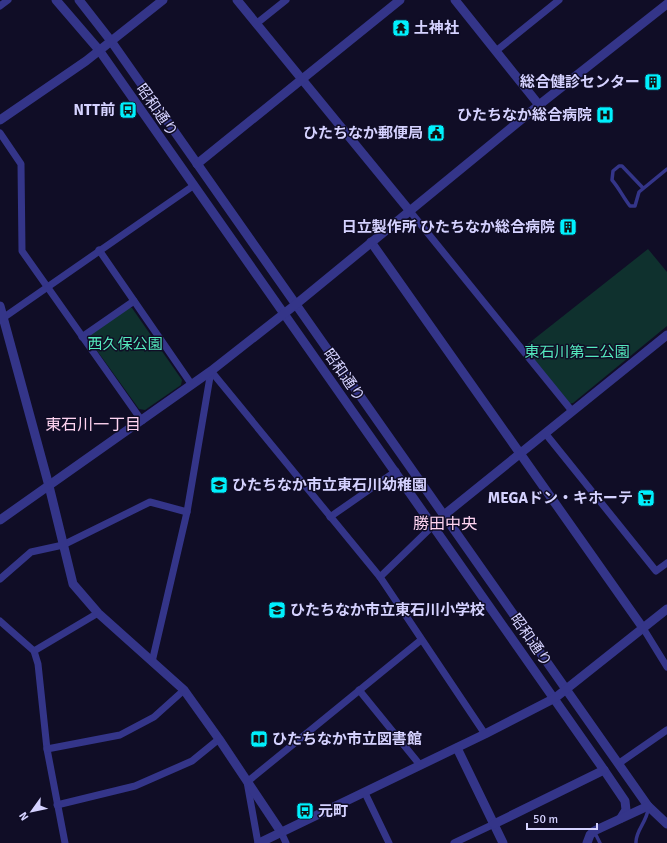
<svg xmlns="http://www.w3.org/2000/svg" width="667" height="843" viewBox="0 0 667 843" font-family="Signika,'Noto Sans JP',sans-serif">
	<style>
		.green { fill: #0f312e }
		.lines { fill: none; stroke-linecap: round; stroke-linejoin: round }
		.service { stroke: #343589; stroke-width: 3.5 }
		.minor { stroke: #343589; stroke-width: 7 }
		.tertiary { stroke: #343589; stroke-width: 9 }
		.labels { text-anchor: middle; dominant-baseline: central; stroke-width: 3; stroke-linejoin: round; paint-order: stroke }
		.poi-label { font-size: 15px; font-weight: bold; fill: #d5d2ff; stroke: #100d26; text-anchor: end }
		.street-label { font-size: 15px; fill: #d5d2ff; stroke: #100d26 }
		.park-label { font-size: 15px; fill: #54e9bd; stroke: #100d26 }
		.neighbourhood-label { font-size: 16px; fill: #ffd4f1; stroke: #100d26 }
	</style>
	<rect width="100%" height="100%" fill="#100d26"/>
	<g class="green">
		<polygon points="648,249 667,272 667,326 573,403 568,404 524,347"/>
		<polygon points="128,308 132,308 182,380 181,385 145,410 139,409 88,338 89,334"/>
	</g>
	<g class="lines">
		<g class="service">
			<path d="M643,188L622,166H619L613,171L612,180C619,188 623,197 630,206H635L639,192L667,169"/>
			<polyline points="594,831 600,843"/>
			<path d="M636,843C635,831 647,822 648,809"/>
		</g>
		<g class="minor">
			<polyline points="0,6 8,0"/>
			<polyline points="256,24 286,0"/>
			<polyline points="496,51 559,0"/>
			<polyline points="0,133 21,164 22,251 142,421"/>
			<polyline points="409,210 572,411"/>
			<polyline points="99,250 192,385"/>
			<polyline points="0,320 193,186"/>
			<polyline points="82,337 134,301"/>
			<polyline points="211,371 380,577 485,734"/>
			<polyline points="545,433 656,571 667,563"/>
			<polyline points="330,517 396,471"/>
			<polyline points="380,577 444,515"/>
			<polyline points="0,579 31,552 63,545 150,502 187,512"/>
			<polyline points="0,621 34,651 38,664 47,749 65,843"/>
			<polyline points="643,628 667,667"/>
			<polyline points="34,651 98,613"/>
			<polyline points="152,662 187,512 211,371"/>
			<polyline points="359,690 420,765"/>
			<polyline points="47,749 120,735 154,717 184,690"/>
			<polyline points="618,764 667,730"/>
			<polyline points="365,793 389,843"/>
			<polyline points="57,805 135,786 192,761 219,739"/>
			<polyline points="281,832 286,843"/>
			<polyline points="258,843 247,782 421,640"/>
			<polyline points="454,843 494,824"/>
		</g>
		<g class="tertiary">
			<polyline points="56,0 99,50 604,770 625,801 626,810 621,818"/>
			<polyline points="79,0 111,41 648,806 667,824"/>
			<polyline points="237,0 409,210"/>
			<polyline points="455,0 539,105"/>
			<polyline points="0,120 86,61 163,0"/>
			<polyline points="197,164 400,0"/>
			<polyline points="371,242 643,628"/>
			<polyline points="0,306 49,486 73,584 98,613 184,690 219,739 281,832"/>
			<polyline points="444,515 667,335"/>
			<polyline points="0,520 211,371 295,305 539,105 667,4"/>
			<polyline points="457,748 503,843"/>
			<polyline points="494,824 604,770"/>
			<polyline points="259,843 485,734 555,698 667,609"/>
			<polyline points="587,843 590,835 594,831 648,806"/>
		</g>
	</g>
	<defs>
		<symbol id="temple-square" viewBox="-11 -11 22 22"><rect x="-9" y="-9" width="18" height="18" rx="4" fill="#00f0fd" stroke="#100d26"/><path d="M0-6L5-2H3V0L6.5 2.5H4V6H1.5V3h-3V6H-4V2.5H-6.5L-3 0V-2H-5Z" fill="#111"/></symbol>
		<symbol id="building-square" viewBox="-11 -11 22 22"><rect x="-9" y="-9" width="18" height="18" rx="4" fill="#00f0fd" stroke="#100d26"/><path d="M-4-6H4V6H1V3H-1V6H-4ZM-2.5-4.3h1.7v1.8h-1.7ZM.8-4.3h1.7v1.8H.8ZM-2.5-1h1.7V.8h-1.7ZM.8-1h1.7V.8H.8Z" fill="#111"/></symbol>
		<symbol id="bus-square" viewBox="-11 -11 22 22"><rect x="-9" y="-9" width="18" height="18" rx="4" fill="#00f0fd" stroke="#100d26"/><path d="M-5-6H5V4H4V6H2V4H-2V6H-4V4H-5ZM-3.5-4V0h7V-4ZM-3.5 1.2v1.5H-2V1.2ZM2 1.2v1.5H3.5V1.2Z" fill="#111"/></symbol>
		<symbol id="hospital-square" viewBox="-11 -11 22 22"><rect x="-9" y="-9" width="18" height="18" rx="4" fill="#00f0fd" stroke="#100d26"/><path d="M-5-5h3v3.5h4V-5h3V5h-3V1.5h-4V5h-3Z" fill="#111"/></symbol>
		<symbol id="civic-square" viewBox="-11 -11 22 22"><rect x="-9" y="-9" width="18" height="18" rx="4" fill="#00f0fd" stroke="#100d26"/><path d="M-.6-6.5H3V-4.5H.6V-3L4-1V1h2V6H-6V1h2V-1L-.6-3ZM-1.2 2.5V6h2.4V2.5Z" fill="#111"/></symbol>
		<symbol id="school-square" viewBox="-11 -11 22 22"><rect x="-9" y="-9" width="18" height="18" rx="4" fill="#00f0fd" stroke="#100d26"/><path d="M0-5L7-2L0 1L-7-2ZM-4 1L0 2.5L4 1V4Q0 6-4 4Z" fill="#111"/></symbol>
		<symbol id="supermarket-square" viewBox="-11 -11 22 22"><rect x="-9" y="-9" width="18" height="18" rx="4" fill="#00f0fd" stroke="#100d26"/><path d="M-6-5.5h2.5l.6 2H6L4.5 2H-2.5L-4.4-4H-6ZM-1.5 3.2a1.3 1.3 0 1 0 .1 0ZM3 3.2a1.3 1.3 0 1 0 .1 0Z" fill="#111"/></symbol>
		<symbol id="library-square" viewBox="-11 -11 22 22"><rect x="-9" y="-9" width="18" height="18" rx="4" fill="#00f0fd" stroke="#100d26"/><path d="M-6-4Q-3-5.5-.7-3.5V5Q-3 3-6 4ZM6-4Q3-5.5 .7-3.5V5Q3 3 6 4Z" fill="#111"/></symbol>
	</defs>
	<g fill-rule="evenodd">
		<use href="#temple-square" x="391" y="18" width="20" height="20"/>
		<use href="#building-square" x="643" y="72" width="20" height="20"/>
		<use href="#bus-square" x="118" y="100" width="20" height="20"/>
		<use href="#hospital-square" x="595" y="105" width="20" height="20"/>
		<use href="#civic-square" x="426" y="123" width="20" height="20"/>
		<use href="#building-square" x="558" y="217" width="20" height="20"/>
		<use href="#school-square" x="209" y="475" width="20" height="20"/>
		<use href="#supermarket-square" x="636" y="488" width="20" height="20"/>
		<use href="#school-square" x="267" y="600" width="20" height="20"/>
		<use href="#library-square" x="249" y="729" width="20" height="20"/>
		<use href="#bus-square" x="295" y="801" width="20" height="20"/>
	</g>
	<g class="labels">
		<g class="poi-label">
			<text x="414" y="28" text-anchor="start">土神社</text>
			<text x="640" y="82">総合健診センター</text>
			<text x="115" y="110">NTT前</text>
			<text x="592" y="115">ひたちなか総合病院</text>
			<text x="423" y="133">ひたちなか郵便局</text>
			<text x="555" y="227">日立製作所 ひたちなか総合病院</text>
			<text x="232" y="485" text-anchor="start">ひたちなか市立東石川幼稚園</text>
			<text x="633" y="498">MEGAドン・キホーテ</text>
			<text x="290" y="610" text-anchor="start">ひたちなか市立東石川小学校</text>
			<text x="272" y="739" text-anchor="start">ひたちなか市立図書館</text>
			<text x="318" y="811" text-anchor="start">元町</text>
		</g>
		<g class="street-label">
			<text transform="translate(157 110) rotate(55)">昭和通り</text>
			<text transform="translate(344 375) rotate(55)">昭和通り</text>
			<text transform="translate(531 640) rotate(55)">昭和通り</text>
		</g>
		<g class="park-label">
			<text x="125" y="344">西久保公園</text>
			<text x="577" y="352">東石川第二公園</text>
		</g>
		<g class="neighbourhood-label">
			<text x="93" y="425">東石川一丁目</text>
			<text x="445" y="524">勝田中央</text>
		</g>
	</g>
	<g transform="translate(32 811) rotate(237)" stroke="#100d26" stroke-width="3" paint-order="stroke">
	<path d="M0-3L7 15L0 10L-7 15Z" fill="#d5d2ff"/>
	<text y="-6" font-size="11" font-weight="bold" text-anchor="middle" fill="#d5d2ff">N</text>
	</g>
	<path d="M527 823v6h70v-6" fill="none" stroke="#d5d2ff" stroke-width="2"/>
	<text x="533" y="823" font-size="12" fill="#d5d2ff" stroke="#100d26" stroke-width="3" paint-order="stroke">50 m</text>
</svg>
